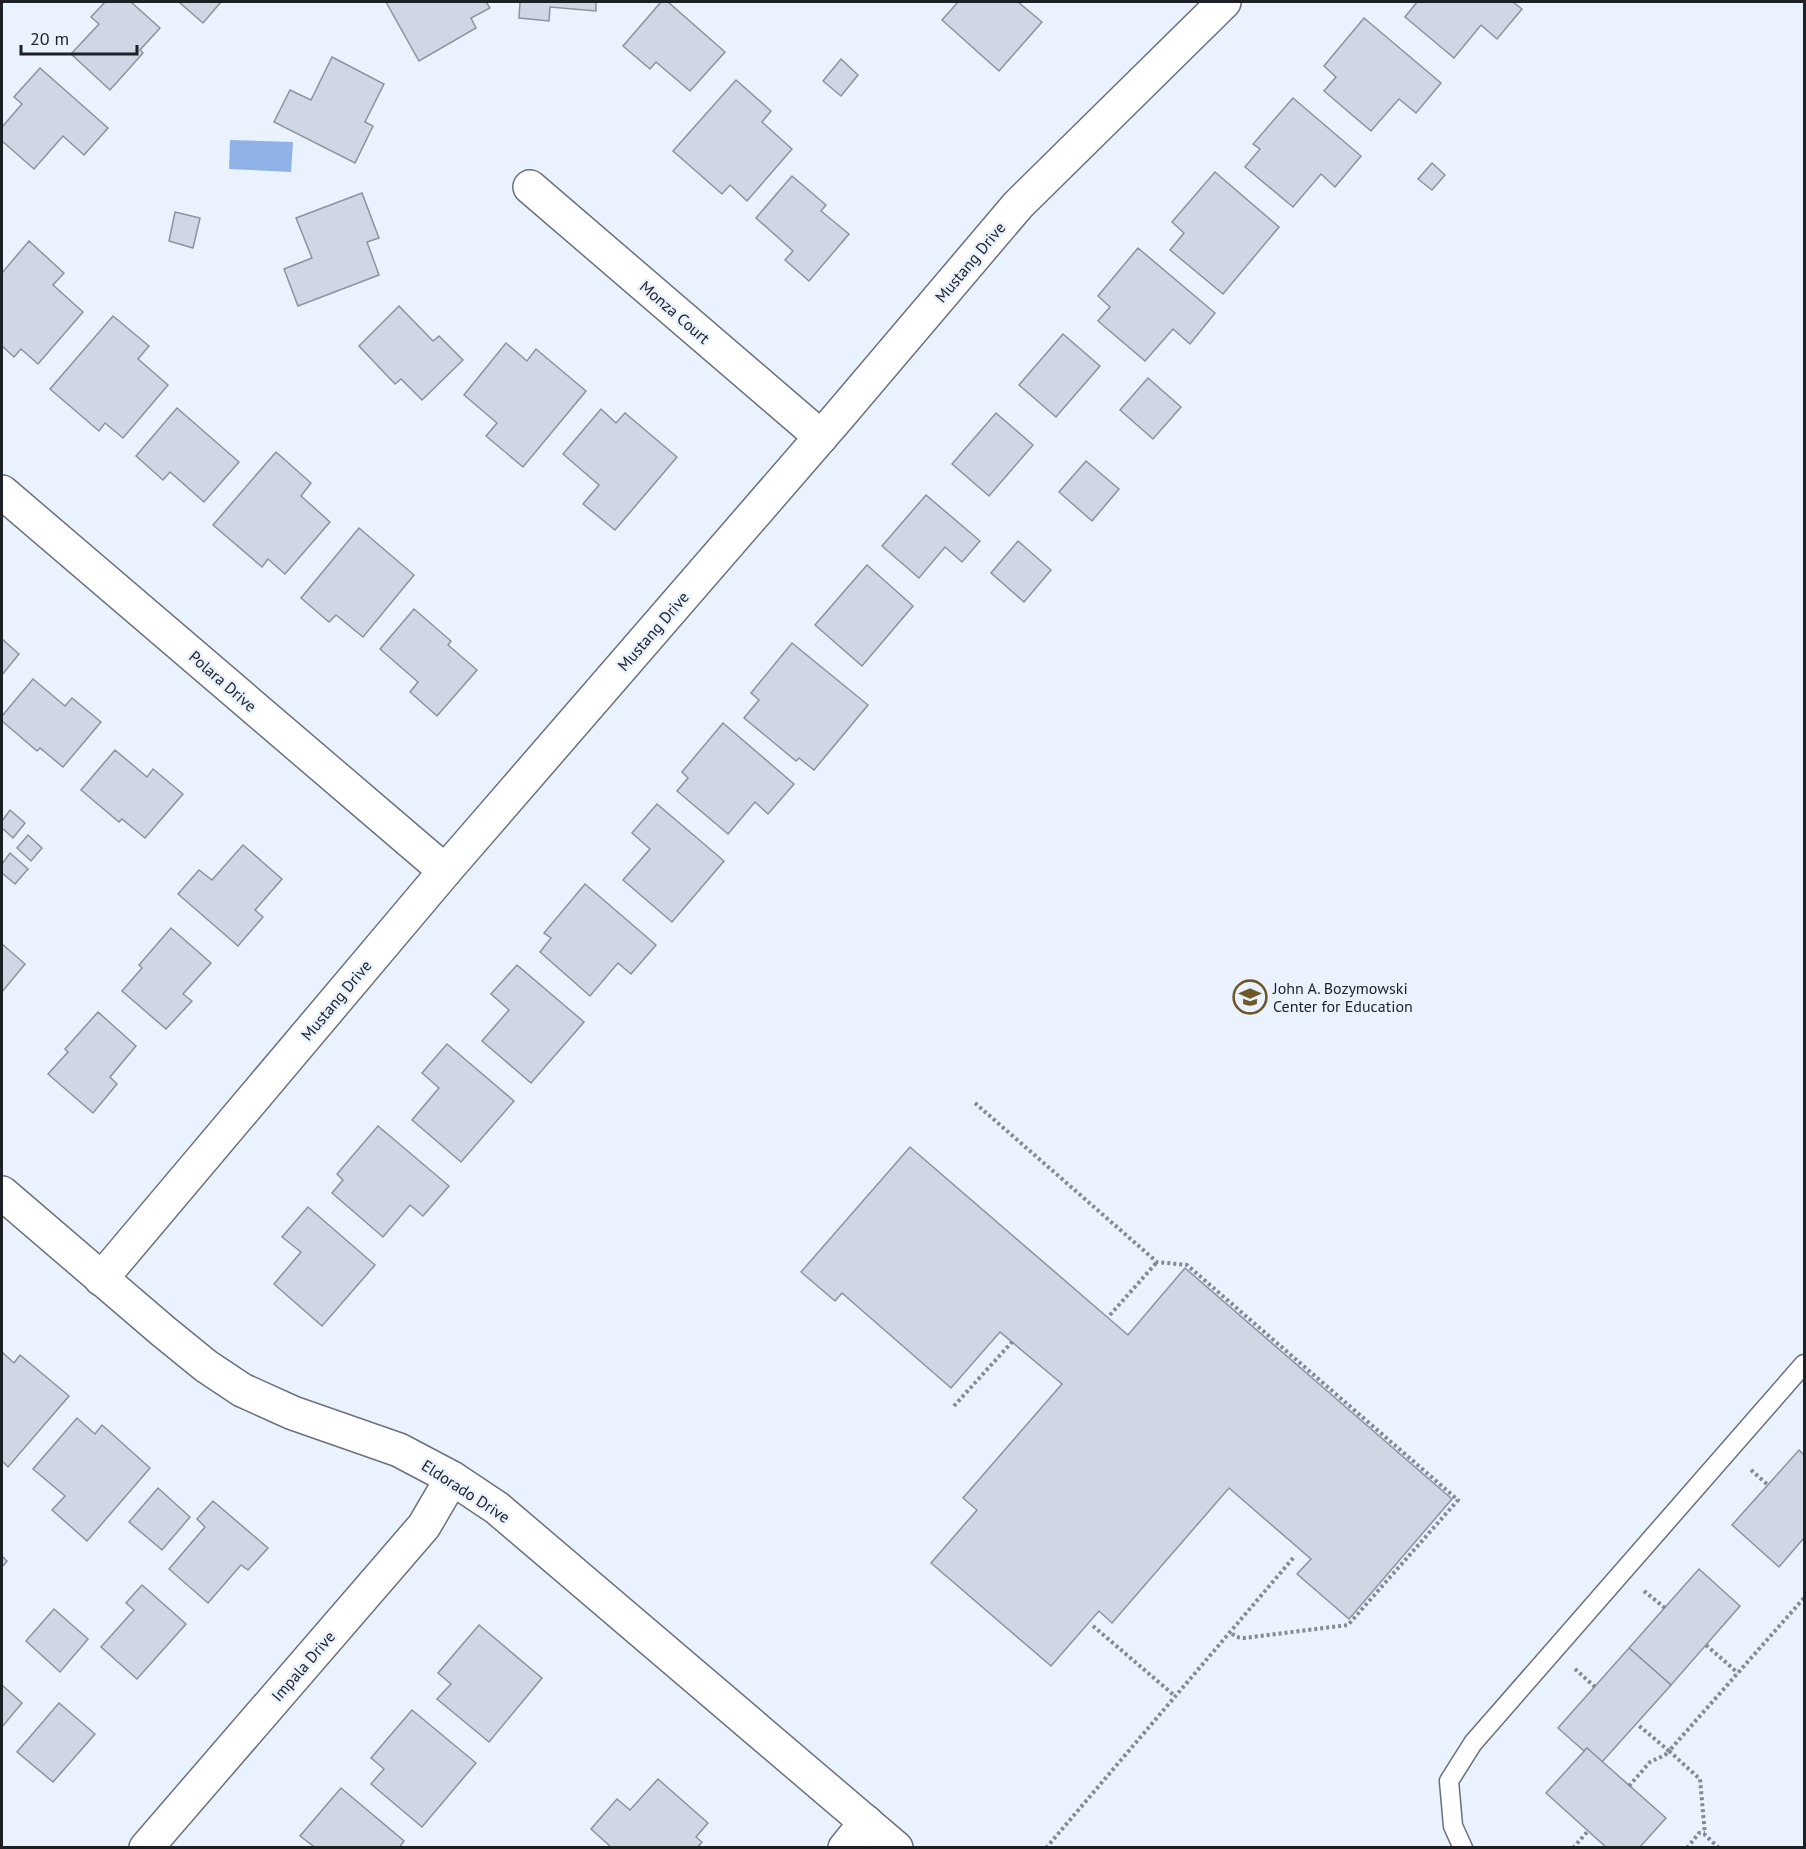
<svg xmlns="http://www.w3.org/2000/svg" width="1806" height="1849" viewBox="0 0 1806 1849" font-family="'PT Sans',sans-serif">
	<style>
		.water { fill: #8fb3e6 }
		.building { fill: #ced7e3; stroke: #8c939f; stroke-width: 1.5 }
		.lines { fill: none; stroke-linecap: round; stroke-linejoin: round }
		.service-casing { stroke: #6a717c; stroke-width: 21 }
		.minor-casing { stroke: #6a717c; stroke-width: 36 }
		.path { stroke: #848992; stroke-width: 4; stroke-dasharray: 3 3; stroke-linecap: butt }
		.service { stroke: #fff; stroke-width: 18 }
		.minor { stroke: #fff; stroke-width: 33 }
		.labels { text-anchor: middle; dominant-baseline: central; stroke-width: 5; stroke-linejoin: round; paint-order: stroke }
		.street-label { font-size: 16px; fill: #1d2025; stroke: #eaf2ff }
		.poi-label { font-size: 16px; fill: #1d2025; stroke: #eaf2ff; text-anchor: start }
	</style>
	<rect width="100%" height="100%" fill="#eaf2ff"/>
	<polygon class="water" points="230,140 293,142 291,172 229,169"/>
	<g class="building">
		<polygon points="105,2 131,2 160,28 140,50 143,53 110,90 71,54 99,24 91,17"/>
		<polygon points="179,2 221,2 203,23"/>
		<polygon points="386,2 486,2 490,8 471,18 476,28 419,61"/>
		<polygon points="520,2 596,2 596,11 550,7 549,21 519,18"/>
		<polygon points="661,2 668,2 725,52 690,91 656,62 650,69 623,46"/>
		<polygon points="958,2 1018,2 1042,22 999,71 942,20"/>
		<polygon points="1417,2 1513,2 1522,9 1497,39 1481,25 1454,58 1405,17"/>
		<polygon points="1364,18 1441,83 1416,113 1399,99 1371,131 1324,91 1336,77 1324,66"/>
		<polygon points="332,57 384,84 365,122 373,126 355,163 274,122 290,90 311,100"/>
		<polygon points="841,59 858,75 841,96 823,81"/>
		<polygon points="40,68 108,128 84,155 63,136 34,169 2,141 2,127 22,104 14,97"/>
		<polygon points="736,80 771,111 762,122 792,149 747,201 730,185 722,194 673,151"/>
		<polygon points="1293,98 1361,156 1335,187 1321,174 1293,207 1245,167 1260,149 1253,144"/>
		<polygon points="1432,163 1445,175 1432,190 1418,179"/>
		<polygon points="1215,172 1279,227 1223,294 1170,250 1184,233 1172,222"/>
		<polygon points="792,176 826,205 821,211 849,234 809,281 785,260 793,251 756,218"/>
		<polygon points="362,193 379,238 367,242 379,275 298,306 284,269 312,258 296,218"/>
		<polygon points="175,212 200,218 193,248 169,241"/>
		<polygon points="29,241 64,273 53,285 83,312 38,364 21,349 14,357 2,346 2,273"/>
		<polygon points="1138,248 1215,313 1190,344 1173,329 1145,361 1098,321 1110,307 1098,296"/>
		<polygon points="399,306 433,341 439,336 463,360 422,400 401,379 395,384 359,346"/>
		<polygon points="113,316 149,346 138,359 168,385 123,438 105,423 99,431 50,389"/>
		<polygon points="1063,334 1100,366 1056,417 1019,385"/>
		<polygon points="506,343 527,361 536,349 586,391 523,467 486,436 497,423 464,395"/>
		<polygon points="1148,378 1181,407 1153,439 1120,410"/>
		<polygon points="177,408 239,462 204,502 170,472 163,480 136,456"/>
		<polygon points="601,409 616,423 625,413 677,457 615,530 583,504 599,485 563,454"/>
		<polygon points="996,413 1033,445 989,496 952,464"/>
		<polygon points="276,452 311,483 301,496 330,522 285,574 268,559 262,567 213,525"/>
		<polygon points="1086,461 1119,489 1092,521 1059,492"/>
		<polygon points="926,495 980,541 962,562 945,547 919,578 882,546"/>
		<polygon points="359,528 414,575 363,637 336,615 329,622 301,598"/>
		<polygon points="1018,541 1051,570 1024,602 991,573"/>
		<polygon points="867,565 913,606 862,666 815,625"/>
		<polygon points="414,609 451,641 448,645 477,670 437,716 410,692 418,682 380,649"/>
		<polygon points="2,639 19,654 2,675"/>
		<polygon points="792,643 868,705 814,770 799,758 796,761 744,718 759,700 751,693"/>
		<polygon points="33,679 65,706 72,698 101,722 63,767 40,748 37,751 2,721 2,716"/>
		<polygon points="723,723 794,784 768,814 755,802 728,834 677,791 688,778 682,772"/>
		<polygon points="115,750 147,777 153,769 183,794 145,838 122,819 119,822 81,790"/>
		<polygon points="657,804 724,861 672,922 623,880 650,849 632,833"/>
		<polygon points="10,810 25,823 13,838 2,828 2,821"/>
		<polygon points="28,835 42,848 31,861 17,848"/>
		<polygon points="243,845 282,879 255,910 263,917 238,946 178,894 199,870 212,880"/>
		<polygon points="10,853 28,869 15,884 2,873 2,864"/>
		<polygon points="585,884 656,945 631,974 618,963 590,996 540,952 551,938 544,933"/>
		<polygon points="171,928 211,963 183,994 192,1001 166,1029 122,991 142,968 139,965"/>
		<polygon points="2,944 25,964 2,992"/>
		<polygon points="517,965 584,1022 531,1083 482,1041 509,1010 491,994"/>
		<polygon points="98,1012 136,1046 110,1077 117,1084 93,1113 48,1074 68,1052 65,1049"/>
		<polygon points="447,1044 514,1101 461,1162 412,1120 439,1088 422,1073"/>
		<polygon points="378,1126 449,1186 423,1216 410,1205 383,1237 332,1193 343,1180 337,1174"/>
		<polygon points="910,1147 1128,1335 1185,1268 1452,1499 1349,1619 1297,1574 1311,1559 1229,1488 1112,1623 1099,1611 1051,1666 931,1563 977,1510 963,1498 1062,1384 1000,1332 951,1388 842,1293 835,1301 801,1272"/>
		<polygon points="308,1207 375,1265 322,1326 274,1284 301,1252 282,1237"/>
		<polygon points="2,1352 14,1363 20,1355 69,1396 8,1467 2,1461"/>
		<polygon points="77,1418 95,1434 102,1425 150,1468 87,1541 52,1510 65,1496 33,1469"/>
		<polygon points="1799,1450 1804,1455 1804,1538 1779,1567 1732,1525"/>
		<polygon points="158,1488 190,1517 162,1550 129,1522"/>
		<polygon points="213,1501 268,1548 248,1570 241,1565 208,1603 169,1569 205,1527 197,1519"/>
		<polygon points="2,1556 7,1561 2,1567"/>
		<polygon points="1699,1569 1740,1606 1671,1685 1629,1648"/>
		<polygon points="142,1585 186,1624 137,1679 101,1647 134,1610 126,1603"/>
		<polygon points="54,1609 88,1639 60,1672 26,1641"/>
		<polygon points="479,1625 542,1678 489,1742 437,1699 451,1684 438,1673"/>
		<polygon points="1629,1648 1671,1685 1602,1762 1587,1748 1584,1751 1558,1728"/>
		<polygon points="2,1685 22,1703 2,1727"/>
		<polygon points="59,1703 95,1734 53,1782 17,1752"/>
		<polygon points="412,1710 476,1763 422,1827 371,1784 384,1769 371,1758"/>
		<polygon points="1587,1748 1666,1818 1639,1848 1607,1848 1546,1793"/>
		<polygon points="658,1779 708,1823 696,1837 702,1842 697,1848 612,1848 591,1829 617,1799 630,1810"/>
		<polygon points="341,1788 404,1841 399,1848 312,1848 313,1846 300,1836"/>
	</g>
	<g class="lines">
		<defs>
			<polyline id="service" points="1463,1848 1453,1826 1449,1781 1473,1743 1804,1364"/>
			<g id="minor">
				<polyline points="530,187 821,437"/>
				<polyline points="2,492 445,871"/>
				<polyline points="2,1193 163,1331 206,1366 242,1390 293,1413 399,1450 452,1478 497,1508 896,1848"/>
				<polyline points="101,1279 445,871 839,416 1018,205 1224,2"/>
				<polyline points="146,1848 399,1555 424,1526 452,1478"/>
				<polyline points="845,1848 866,1822"/>
			</g>
		</defs>
		<use href="#service" class="service-casing"/>
		<use href="#minor" class="minor-casing"/>
		<g class="path">
			<polyline points="975,1103 1157,1262 1187,1265 1458,1500 1348,1625 1244,1638 1236,1637 1230,1632"/>
			<polyline points="1110,1315 1157,1262"/>
			<polyline points="954,1406 1012,1342"/>
			<polyline points="1751,1470 1768,1485"/>
			<polyline points="1644,1591 1665,1608"/>
			<polyline points="1093,1626 1175,1696"/>
			<polyline points="1706,1645 1738,1673"/>
			<polyline points="1575,1669 1595,1687"/>
			<polyline points="1629,1786 1650,1762 1665,1755 1669,1751 1637,1724"/>
			<polyline points="1046,1848 1294,1557"/>
			<polyline points="1573,1848 1588,1831"/>
			<polyline points="1687,1848 1699,1833 1705,1833"/>
			<polyline points="1719,1848 1705,1835 1700,1779 1669,1751 1804,1598"/>
		</g>
		<use href="#service" class="service"/>
		<use href="#minor" class="minor"/>
	</g>
	<defs>
		<symbol id="school-ring" viewBox="-11 -11 22 22"><circle r="9.5" fill="#eaf2ff" stroke="#6f5828" stroke-width="1.5"/><path d="M0-5L7-2L0 1L-7-2ZM-4 1L0 2.5L4 1V4Q0 6-4 4Z" fill="#6f5828"/></symbol>
	</defs>
	<g fill-rule="evenodd">
		<use href="#school-ring" x="1231" y="978" width="38" height="38"/>
	</g>
	<g class="labels">
		<g class="street-label">
			<text transform="translate(970 262) rotate(-50)">Mustang Drive</text>
			<text transform="translate(675 312) rotate(41)">Monza Court</text>
			<text transform="translate(653 631) rotate(-49)">Mustang Drive</text>
			<text transform="translate(223 681) rotate(41)">Polara Drive</text>
			<text transform="translate(336 1000) rotate(-50)">Mustang Drive</text>
			<text transform="translate(466 1491) rotate(33)">Eldorado Drive</text>
			<text transform="translate(303 1666) rotate(-49)">Impala Drive</text>
		</g>
		<g class="poi-label">
			<text x="1273" y="988">John A. Bozymowski<tspan x="1273" dy="18">Center for Education</tspan></text>
		</g>
	</g>
	<rect width="1806" height="1849" fill="none" stroke="#1d2025" stroke-width="6"/>
	<path d="M21 45v9h116v-9" fill="none" stroke="#1d2025" stroke-width="3"/>
	<text x="30" y="45" font-size="18" fill="#1d2025" stroke="#eaf2ff" stroke-width="4.5" paint-order="stroke">20 m</text>
</svg>
